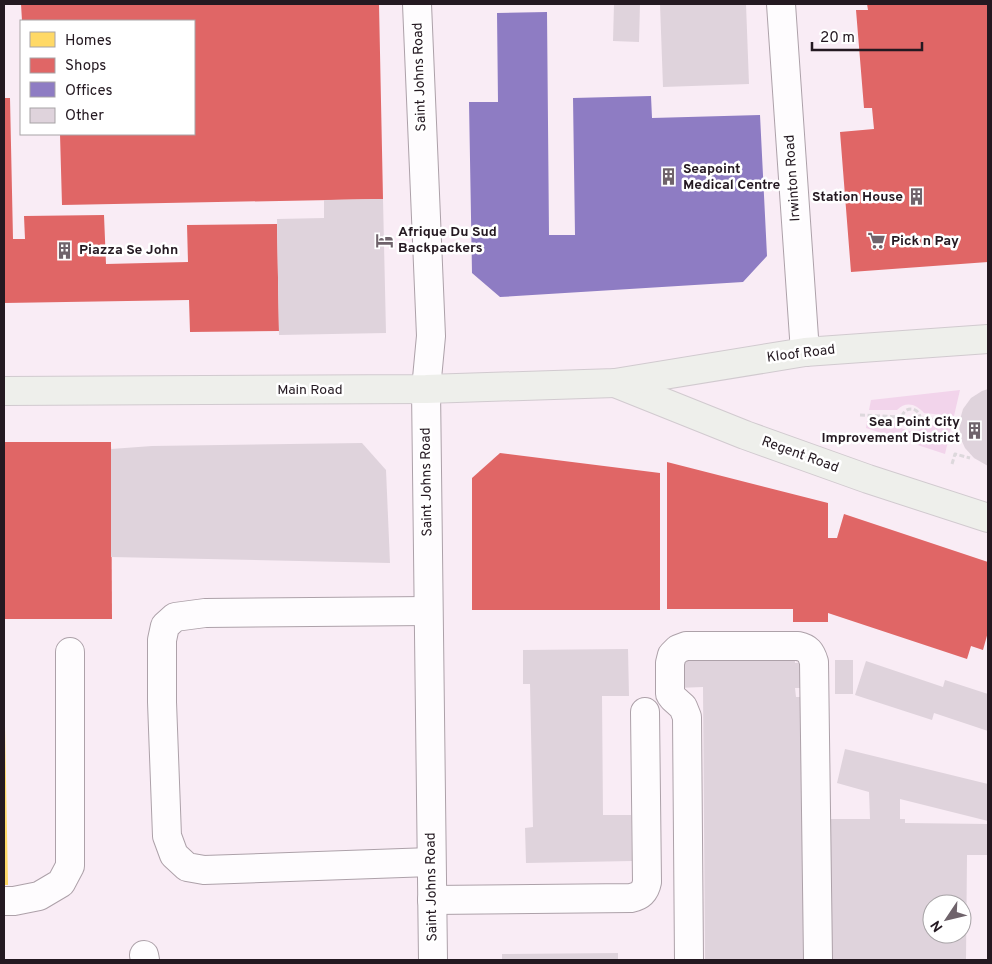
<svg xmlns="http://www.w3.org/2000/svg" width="992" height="964" viewBox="0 0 992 964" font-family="Overpass,sans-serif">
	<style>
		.green { fill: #f2d4eb }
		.homes { fill: #ffd966 }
		.shops { fill: #e06666 }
		.offices { fill: #8e7cc3 }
		.building { fill: #dfd3dc; fill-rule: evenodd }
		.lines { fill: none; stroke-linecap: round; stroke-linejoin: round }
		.minor-casing { stroke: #ada1a9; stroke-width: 30 }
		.major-casing { stroke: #d1cacf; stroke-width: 30 }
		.path { stroke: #ddd8dc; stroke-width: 3; stroke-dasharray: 5 2.5; stroke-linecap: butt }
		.minor { stroke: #fefcfe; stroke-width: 28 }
		.major { stroke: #eeefeb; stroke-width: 28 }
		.labels { text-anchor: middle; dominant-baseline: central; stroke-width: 5; stroke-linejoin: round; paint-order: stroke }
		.street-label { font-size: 14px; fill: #241921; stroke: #fff }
		.poi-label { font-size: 14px; font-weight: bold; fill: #241921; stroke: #fff; text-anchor: start }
	</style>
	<rect width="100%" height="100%" fill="#f9ecf5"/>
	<g class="green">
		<path d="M960,390L954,416L924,413C916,404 906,401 897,410H869L871,400Z"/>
		<polygon points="867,421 895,423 901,428 909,431 919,430 926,424 951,428 945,454 866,428"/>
	</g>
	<polygon class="homes" points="4,726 5,726 8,885 4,885"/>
	<g class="shops">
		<polygon points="21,4 379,4 383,199 62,205 60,134 194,134 194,21 22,21"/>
		<polygon points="867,4 988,4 988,262 851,272 840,132 874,129 872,108 864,108 856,10 868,10"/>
		<polygon points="4,98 10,98 13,239 25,239 24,216 104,215 106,264 188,262 187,225 277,224 279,331 190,332 189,300 4,303"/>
		<polygon points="4,442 111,442 112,619 4,619"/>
		<polygon points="500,453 660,473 660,610 472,610 472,478"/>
		<polygon points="667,462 828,503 828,538 837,538 844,514 988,562 988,632 983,650 971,646 967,659 828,613 828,622 793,622 793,609 667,609"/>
	</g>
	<polygon class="offices" points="547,12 549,235 575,235 573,98 651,96 652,118 760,115 767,256 743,282 500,297 472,273 469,102 498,102 497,13"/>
	<g class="building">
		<polygon points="614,4 640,4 639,42 613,41"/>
		<polygon points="660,4 746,4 749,84 663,87"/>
		<polygon points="383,199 386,333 279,335 277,219 324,218 324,200"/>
		<polygon points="988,389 988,466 974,458 965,448 960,437 959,423 963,409 971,398 982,391"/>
		<polygon points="362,443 386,470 390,563 111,557 111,449 152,446"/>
		<polygon points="628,649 629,696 602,696 603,815 631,815 632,861 526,863 525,828 533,827 530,684 523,684 523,650"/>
		<polygon points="795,657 795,663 805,662 805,688 795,688 796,697 805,697 803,849 804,960 705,960 703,687 678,688 678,658"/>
		<rect x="835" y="660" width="18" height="34"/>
		<polygon points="866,661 943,687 945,680 988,694 988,731 934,713 932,720 855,695"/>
		<path d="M845,749L988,784V821L900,799V819H905V823L988,824V855H967L966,960H831V819H870L869,792L837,783ZM932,904H962V934H932Z"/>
		<polygon points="618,953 618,960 502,960 502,954"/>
	</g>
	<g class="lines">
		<defs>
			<g id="minor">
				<polyline points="417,4 431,336 426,389 433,960"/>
				<polyline points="781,4 805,352"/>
				<polyline points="428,611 205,613 175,617 165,626 162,640 162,702 167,836 174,855 187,867 204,870 431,862"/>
				<path d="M432,900L631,898C641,896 645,892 647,882L645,712"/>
				<polyline points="4,901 14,901 39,896 61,883 70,866 70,652"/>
				<polyline points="144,955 145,960"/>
				<path d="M689,960L687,717L683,707L673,698L670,694V663L672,655L678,649L686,646H798C808,648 811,652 814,662L818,960"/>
			</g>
			<g id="major">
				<polyline points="615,383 745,435 868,479 988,518"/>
				<polyline points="4,391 426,389 615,383 805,352 988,339"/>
			</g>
		</defs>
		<use href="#minor" class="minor-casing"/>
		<use href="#major" class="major-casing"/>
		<g class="path">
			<circle cx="911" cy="418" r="9"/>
			<polyline points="860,415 902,417"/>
			<polyline points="921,418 953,422"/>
			<polyline points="952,464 955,454 970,458"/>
		</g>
		<use href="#minor" class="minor"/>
		<use href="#major" class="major"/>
	</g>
	<defs>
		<symbol id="building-bare" viewBox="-9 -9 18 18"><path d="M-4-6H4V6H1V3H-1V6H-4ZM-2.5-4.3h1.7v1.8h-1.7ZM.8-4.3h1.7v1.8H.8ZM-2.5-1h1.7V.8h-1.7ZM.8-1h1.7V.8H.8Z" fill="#6f636b" stroke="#fff" stroke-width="2.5" paint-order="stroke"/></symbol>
		<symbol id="hotel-bare" viewBox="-9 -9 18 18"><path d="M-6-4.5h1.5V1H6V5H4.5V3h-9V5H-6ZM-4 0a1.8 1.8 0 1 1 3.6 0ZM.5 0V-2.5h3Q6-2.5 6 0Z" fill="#6f636b" stroke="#fff" stroke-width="2.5" paint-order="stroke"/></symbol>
		<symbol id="supermarket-bare" viewBox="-9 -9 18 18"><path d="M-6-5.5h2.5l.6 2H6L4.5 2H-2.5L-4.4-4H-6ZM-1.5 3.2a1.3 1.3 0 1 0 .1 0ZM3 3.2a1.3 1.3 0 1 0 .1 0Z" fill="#6f636b" stroke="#fff" stroke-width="2.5" paint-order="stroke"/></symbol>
	</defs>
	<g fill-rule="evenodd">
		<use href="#building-bare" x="656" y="164" width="25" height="25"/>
		<use href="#building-bare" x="904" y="184" width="25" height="25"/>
		<use href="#hotel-bare" x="372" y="228" width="25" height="25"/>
		<use href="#supermarket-bare" x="864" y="228" width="25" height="25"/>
		<use href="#building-bare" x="52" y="238" width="25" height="25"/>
		<use href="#building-bare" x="962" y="418" width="25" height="25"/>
	</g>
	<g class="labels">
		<g class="street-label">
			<text transform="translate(420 77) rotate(-92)">Saint Johns Road</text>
			<text transform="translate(793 178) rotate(-94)">Irwinton Road</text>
			<text transform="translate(801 354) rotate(-7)">Kloof Road</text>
			<text x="310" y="390">Main Road</text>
			<text transform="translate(800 455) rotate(20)">Regent Road</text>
			<text transform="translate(427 482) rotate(-91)">Saint Johns Road</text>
			<text transform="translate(432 887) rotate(-91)">Saint Johns Road</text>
		</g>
		<g class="poi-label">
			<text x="683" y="169">Seapoint<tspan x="683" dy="16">Medical Centre</tspan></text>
			<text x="903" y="197" text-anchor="end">Station House</text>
			<text x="398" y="232">Afrique Du Sud<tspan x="398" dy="16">Backpackers</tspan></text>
			<text x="891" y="241">Pick n Pay</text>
			<text x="79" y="250">Piazza Se John</text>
			<text x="960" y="422" text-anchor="end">Sea Point City<tspan x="960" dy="16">Improvement District</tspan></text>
		</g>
	</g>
	<rect width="992" height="964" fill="none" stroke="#241921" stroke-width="10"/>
	<rect x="20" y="20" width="175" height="115" fill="#ffffff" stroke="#a7a3a6"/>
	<rect x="30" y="32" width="25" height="15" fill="#ffd966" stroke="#a7a3a6"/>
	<text x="65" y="45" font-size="15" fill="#241921">Homes</text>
	<rect x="30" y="58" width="25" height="15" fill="#e06666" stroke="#a7a3a6"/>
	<text x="65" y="70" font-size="15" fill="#241921">Shops</text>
	<rect x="30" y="82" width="25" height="15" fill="#8e7cc3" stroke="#a7a3a6"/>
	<text x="65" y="95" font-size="15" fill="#241921">Offices</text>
	<rect x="30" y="108" width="25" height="15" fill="#dfd3dc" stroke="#a7a3a6"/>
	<text x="65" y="120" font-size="15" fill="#241921">Other</text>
	<g transform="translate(947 919) rotate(235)"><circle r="24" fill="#ffffff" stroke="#a7a3a6"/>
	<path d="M0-4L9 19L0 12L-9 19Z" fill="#6f636b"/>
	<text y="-8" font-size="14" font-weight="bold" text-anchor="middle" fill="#241921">N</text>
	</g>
	<path d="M812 42v8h110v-8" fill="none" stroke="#241921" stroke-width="2.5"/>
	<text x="820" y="42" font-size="15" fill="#241921" stroke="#ffffff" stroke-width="4" paint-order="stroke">20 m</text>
</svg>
